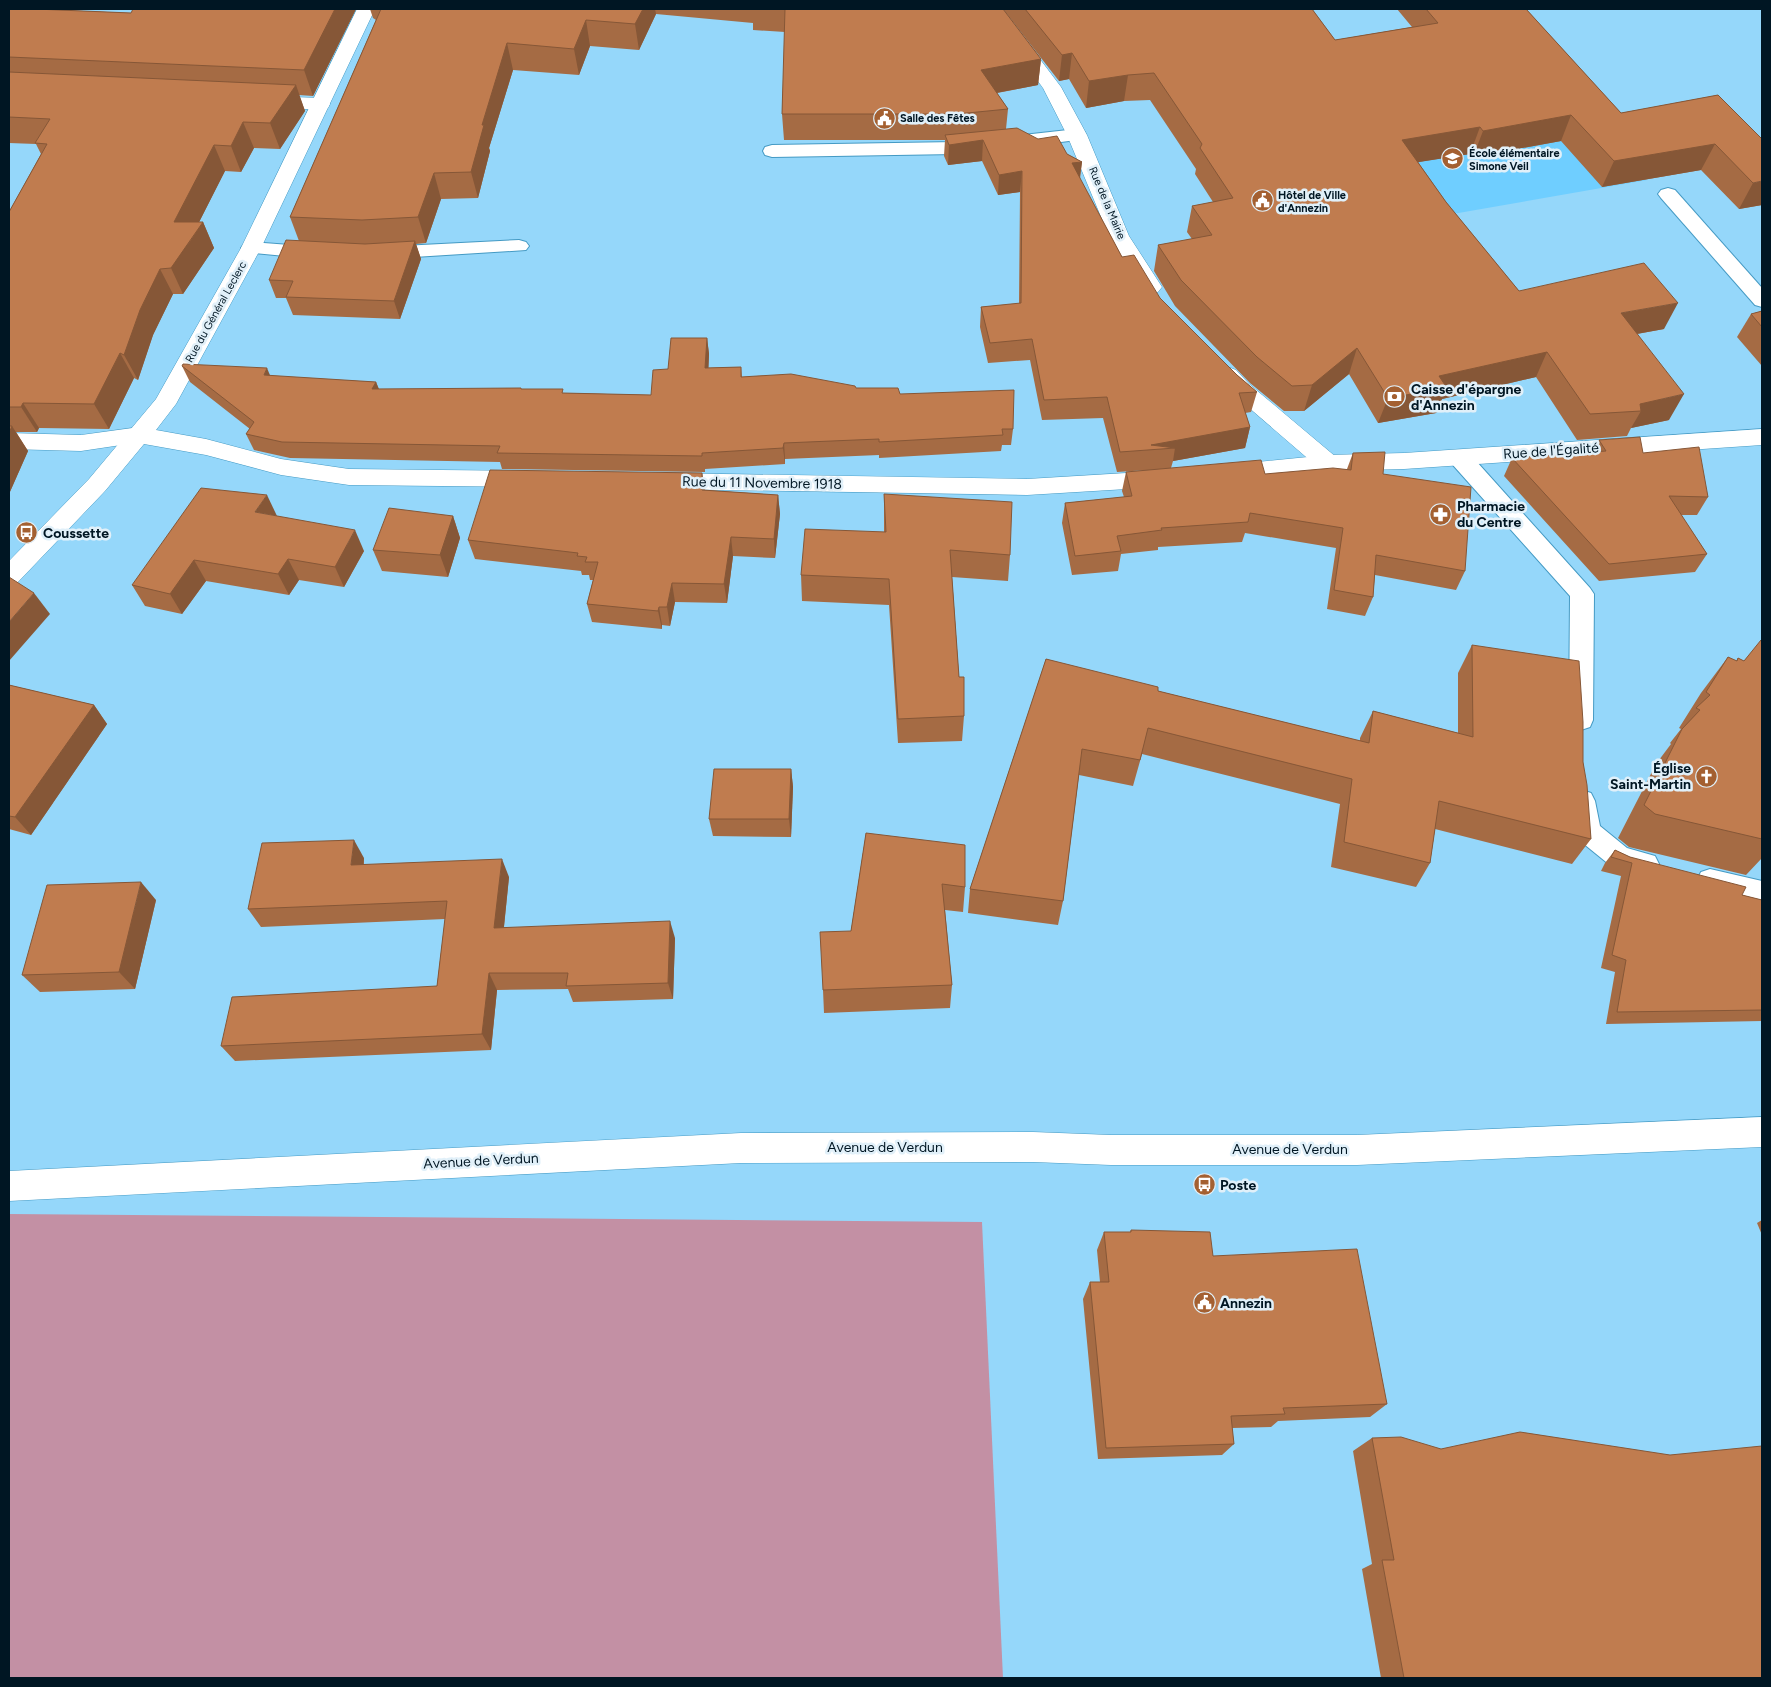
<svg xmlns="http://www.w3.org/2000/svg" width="1771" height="1687" viewBox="0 0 1771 1687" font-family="Figtree,sans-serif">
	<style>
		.built { fill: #6fceff }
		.green { fill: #c390a4 }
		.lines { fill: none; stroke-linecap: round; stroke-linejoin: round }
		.lane-casing { stroke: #449ac4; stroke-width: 2 }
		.street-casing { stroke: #449ac4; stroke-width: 1 }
		.secondary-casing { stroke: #449ac4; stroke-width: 1 }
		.lane { fill: #fff; fill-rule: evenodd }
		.street { fill: #fff; fill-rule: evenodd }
		.secondary { fill: #fff; fill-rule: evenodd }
		.wall { fill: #a56b44 }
		.shaded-wall { fill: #865737 }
		.building { fill: #c07c4f; stroke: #865737 }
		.labels { text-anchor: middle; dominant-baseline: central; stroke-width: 5; stroke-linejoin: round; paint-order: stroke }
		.far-poi-label { font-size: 11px; font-weight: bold; fill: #001623; stroke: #e1f0f9; text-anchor: start }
		.far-street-label { font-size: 11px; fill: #001623; stroke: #e1f0f9 }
		.poi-label { font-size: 14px; font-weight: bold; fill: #001623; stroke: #e1f0f9; text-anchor: start }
		.street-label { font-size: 14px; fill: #001623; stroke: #e1f0f9 }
	</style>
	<rect width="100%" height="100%" fill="#95d7fa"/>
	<polygon class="built" points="1403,53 1647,180 1332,235"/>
	<polygon class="green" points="9,1214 982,1222 1003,1678 9,1678"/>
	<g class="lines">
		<defs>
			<g id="lane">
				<polygon points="1077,129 1084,131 1086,135 1084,139 1023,147 1016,145 1014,141 1016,137 1023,135"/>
				<polygon points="980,139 987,141 989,145 987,149 956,154 772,157 765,155 763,151 765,147 772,145 956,142"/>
				<polygon points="1668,188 1675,190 1762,288 1762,307 1755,305 1661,198 1658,194 1661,190"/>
				<polygon points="519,240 526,242 529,246 526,250 382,259 375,257 372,253 375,249 382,247"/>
				<polygon points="251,242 316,247 323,249 326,253 323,257 316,259 244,252 241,248 244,244"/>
				<polygon points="1460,450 1468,452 1590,588 1594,594 1593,720 1590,727 1581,730 1572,727 1569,720 1570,596 1452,464 1449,458 1452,452"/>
				<polygon points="1582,790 1591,793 1595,801 1600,826 1627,848 1655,856 1659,864 1655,872 1646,875 1611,866 1579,840 1575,832 1569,801 1573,793"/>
				<polygon points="1710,869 1762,881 1762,905 1701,888 1697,880 1701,872"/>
			</g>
			<g id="street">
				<polygon points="984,9 1002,9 1061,87 1087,135 1129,236 1162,287 1158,292 1151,294 1144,292 1109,236 1067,135 1043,88"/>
				<polygon points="265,96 321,98 328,100 330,104 328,108 321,110 258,106 256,102 258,98"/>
				<polygon points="1228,367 1236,370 1249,384 1336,457 1340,463 1336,469 1328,471 1320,469 1233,394 1217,375 1220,370"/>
				<polygon points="140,427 148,429 151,435 148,441 81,451 9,449 9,433 81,435"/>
				<polygon points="1762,1117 1762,1147 1357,1165 1111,1165 1033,1162 741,1163 9,1201 9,1171 741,1133 1033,1132 1111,1135 1357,1135"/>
			</g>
			<g id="secondary">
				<polygon points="357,9 375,9 261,248 176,404 156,430 206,439 281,459 349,469 525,471 533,473 537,479 533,485 525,487 349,485 281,475 206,455 144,444 105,491 18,582 9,585 9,561 89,479 156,399 241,248"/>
				<polygon points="1762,429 1762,445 1404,469 1328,471 1228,481 1220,479 1216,473 1220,467 1228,465 1328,455 1404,453"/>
				<polygon points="1160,471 1168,473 1172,479 1168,485 1160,487 1027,495 666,489 658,487 654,481 658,475 666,473 1027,479"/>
			</g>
		</defs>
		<use href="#lane" class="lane-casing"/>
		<use href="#street" class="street-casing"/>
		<use href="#secondary" class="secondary-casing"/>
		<use href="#lane" class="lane"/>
		<use href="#street" class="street"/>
		<use href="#secondary" class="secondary"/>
	</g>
	<g class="wall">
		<polygon points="9,9 61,9 60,10 131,13 356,9 313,96 299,95 305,111 280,149 254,148 241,172 225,171 199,222 203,222 214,248 183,294 173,294 153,335 138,380 134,378 109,429 39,428 37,432 16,432 28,451 9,494 9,212 41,154 36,144 9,143"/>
		<polygon points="370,9 1003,9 1041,59 1038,85 997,93 1008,109 1006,129 1067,154 1082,162 1080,179 1122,257 1160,298 1237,375 1257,392 1251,412 1245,413 1250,427 1245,448 1173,461 1171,468 1265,474 1347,469 1353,453 1383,474 1465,571 1456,590 1375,575 1373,597 1365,616 1327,609 1336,548 1245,533 1242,542 1158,547 1158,550 1121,554 1118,571 1072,575 1062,523 1065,503 1124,497 1122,491 1126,472 1148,470 1117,472 1103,418 1042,420 1030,360 988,363 980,327 981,307 1019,304 1020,192 998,195 982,161 948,165 944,156 945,140 784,140 782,114 785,32 753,30 753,23 656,14 639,50 590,46 579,75 513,70 489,148 490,151 478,198 441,199 426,243 416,244 421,259 400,319 293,315 286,298 276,298 269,280 299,241 290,217 376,20 373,18"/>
		<polygon points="1003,9 1312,9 1335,40 1412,27 1397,9 1526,9 1621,113 1718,95 1762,205 1739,209 1701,170 1602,187 1561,141 1473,157 1470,154 1418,162 1446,202 1519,291 1664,329 1637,334 1669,420 1631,428 1627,436 1577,440 1536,377 1442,399 1436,413 1378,423 1349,374 1304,411 1284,411 1250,383 1175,306 1154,271 1158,245 1192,239 1187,232 1192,206 1213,202 1195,174 1196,169 1150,100 1124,101 1086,108 1069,79 1059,81"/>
		<polygon points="1762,311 1762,366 1737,337 1751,314"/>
		<polygon points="707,338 709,354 708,368 741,367 742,377 856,388 900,394 1013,429 1011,445 1002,445 1001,451 879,458 879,455 785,459 785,464 705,469 705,472 502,469 500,462 290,458 254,450 246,434 250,429 190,382 182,366 270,376 376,382 379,389 522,389 564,393 651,395 668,369"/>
		<polygon points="1599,440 1643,453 1708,497 1697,515 1681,515 1707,554 1695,572 1599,581 1504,476 1512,458 1592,452"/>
		<polygon points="702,473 704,490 778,495 780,514 775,558 733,556 727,603 675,602 670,626 662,625 662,629 592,622 587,604 593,580 590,580 589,575 582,575 581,571 475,559 468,540"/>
		<polygon points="884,494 1010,555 1008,581 952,577 959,677 964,716 962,741 898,743 889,605 802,601 801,575 884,532"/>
		<polygon points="277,516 364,551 344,587 299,580 289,595 206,581 182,614 145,606 132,585"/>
		<polygon points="453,516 460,538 448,577 382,571 373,550"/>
		<polygon points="1762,641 1762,858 1746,875 1629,847 1618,838 1656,764 1671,744 1670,743 1681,729 1679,728 1701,693 1728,657 1736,661 1738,658 1744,661"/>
		<polygon points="1472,645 1583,762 1591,839 1572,864 1435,829 1430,863 1416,887 1331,867 1340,804 1142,754 1133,786 1079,775 1063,901 1058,925 968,913 970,889 1046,659 1158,691 1360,741 1360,738 1373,711 1458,733 1458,673"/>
		<polygon points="9,685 94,705 107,724 31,835 9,829"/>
		<polygon points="791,769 793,787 791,837 713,836 709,819"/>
		<polygon points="866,833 965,887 963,912 945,910 952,985 950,1008 824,1013 823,990 851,931"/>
		<polygon points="1615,850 1630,857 1742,895 1762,900 1762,1021 1606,1024 1615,972 1601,968 1621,876 1601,871 1605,863"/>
		<polygon points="364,858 364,864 509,877 504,927 675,938 673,999 573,1002 568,989 497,990 491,1050 235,1061 221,1046 437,986 445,919 261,927 248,909"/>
		<polygon points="156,900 135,989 40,992 22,975"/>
		<polygon points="1762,1220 1762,1235 1757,1223"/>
		<polygon points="1131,1230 1213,1256 1387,1404 1370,1417 1278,1421 1271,1427 1232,1428 1234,1444 1222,1455 1098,1459 1083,1299 1090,1282 1100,1282 1097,1250 1104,1232 1130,1232"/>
		<polygon points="1372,1438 1441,1449 1670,1455 1762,1678 1381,1678 1362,1569 1372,1564 1353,1451"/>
	</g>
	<g class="shaded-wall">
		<polygon points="335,9 356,9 313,96 304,70"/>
		<polygon points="643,9 655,9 656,14 639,50 635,24"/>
		<polygon points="586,20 590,46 579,75 574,49"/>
		<polygon points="507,43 513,70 489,148 490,151 478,198 471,172 482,125"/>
		<polygon points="1072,53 1069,79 1059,81 1062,55"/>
		<polygon points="1041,59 1038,85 980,96 981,70"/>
		<polygon points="1128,75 1124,101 1086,108 1089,81"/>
		<polygon points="296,85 305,111 280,149 270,123"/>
		<polygon points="1571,115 1561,141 1473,157 1483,131"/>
		<polygon points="243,122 254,148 241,172 231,146"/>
		<polygon points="1480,127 1470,154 1394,166 1402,140"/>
		<polygon points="983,140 982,161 948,165 949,145"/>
		<polygon points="1715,144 1701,170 1602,187 1614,161"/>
		<polygon points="214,145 225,171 187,246 203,222 214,248 183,294 171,268 174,222"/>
		<polygon points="1082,162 1079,182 1072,163"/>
		<polygon points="1022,171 1020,192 998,195 999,175"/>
		<polygon points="434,173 441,199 426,243 418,217"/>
		<polygon points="1762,181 1762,205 1739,209 1753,183"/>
		<polygon points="415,241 421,259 400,319 394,301"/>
		<polygon points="160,269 173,294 153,335 138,380 124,355 140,310"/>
		<polygon points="1678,303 1664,329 1608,339 1621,313"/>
		<polygon points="707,338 709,354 708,384 705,368"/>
		<polygon points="1357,348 1349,374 1304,411 1312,385"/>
		<polygon points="1547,352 1536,377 1442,399 1436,413 1378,423 1388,398 1439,376"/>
		<polygon points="120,353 134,378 109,429 94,404"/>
		<polygon points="267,368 274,385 264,375"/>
		<polygon points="376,382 382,398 372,389"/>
		<polygon points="1684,394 1669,420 1631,428 1641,411 1640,404"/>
		<polygon points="23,403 39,428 37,432 21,407"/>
		<polygon points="12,426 28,451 9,494 9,433"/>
		<polygon points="1250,427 1245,448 1173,461 1175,448 1151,445"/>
		<polygon points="784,443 785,459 785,464 783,448"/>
		<polygon points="702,473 705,492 702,490"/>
		<polygon points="267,495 277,516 255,512"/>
		<polygon points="778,495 780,514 775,558 774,539"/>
		<polygon points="453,516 460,538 448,577 440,555"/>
		<polygon points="355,530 364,551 344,587 335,567"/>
		<polygon points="731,537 733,556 727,603 724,584"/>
		<polygon points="288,559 299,580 289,595 278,574"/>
		<polygon points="194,560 206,581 182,614 170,594"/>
		<polygon points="672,583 675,602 670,626 667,607"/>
		<polygon points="34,593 50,614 9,661 9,622"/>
		<polygon points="659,607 662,625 662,629 658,611"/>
		<polygon points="94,705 107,724 31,835 15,817"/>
		<polygon points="791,769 793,787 791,837 789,819"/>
		<polygon points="354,840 364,858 361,883 351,865"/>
		<polygon points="502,859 509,877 502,945 494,928"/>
		<polygon points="141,882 156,900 135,989 119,972"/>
		<polygon points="670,921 675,938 673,999 668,983"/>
		<polygon points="489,973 497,990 491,1050 482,1034"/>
	</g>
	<g class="building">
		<polygon points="9,9 35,9 131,13 133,9 335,9 304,70 9,57"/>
		<polygon points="381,9 643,9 635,24 586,20 574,49 507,43 482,125 484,125 471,172 434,173 418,217 362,220 290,217"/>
		<polygon points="785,9 1003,9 1041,59 981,70 1008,109 957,114 782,114"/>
		<polygon points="1025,9 1312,9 1335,40 1438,23 1426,9 1526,9 1621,113 1718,95 1762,139 1762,181 1753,183 1715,144 1614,161 1571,115 1483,131 1480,127 1402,140 1446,202 1519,291 1644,263 1678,303 1621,313 1684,394 1640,404 1641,411 1590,414 1547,352 1439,376 1447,388 1388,398 1357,348 1312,385 1292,386 1257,357 1181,280 1158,245 1212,235 1192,206 1233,198 1200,148 1202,144 1154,73 1128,75 1089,81 1072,53 1062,55"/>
		<polygon points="9,72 296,85 270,123 243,122 231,146 214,145 174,222 203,222 171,268 160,269 140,310 124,355 120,353 94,404 23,403 21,407 9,407 9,212 47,144 35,143 50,119 9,117"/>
		<polygon points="1017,128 1038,139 1057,136 1067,154 1082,162 1072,163 1122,257 1134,255 1160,298 1237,375 1257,392 1239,393 1250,427 1151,445 1175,448 1120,452 1107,397 1044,400 1032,339 990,343 981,307 1021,303 1022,171 999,175 983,140 949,145 945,135"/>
		<polygon points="286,240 365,244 415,241 394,301 286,297 293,281 269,280"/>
		<polygon points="1762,311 1762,327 1751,314"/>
		<polygon points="671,338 707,338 705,368 741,367 741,377 791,374 855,386 856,388 898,388 900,394 1014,390 1013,429 1002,429 1003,435 879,442 879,439 784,443 783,448 702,453 702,456 497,453 500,446 282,442 246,434 254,422 182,366 183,364 267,368 264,375 376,382 372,389 521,388 521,389 563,389 562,393 651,395 653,370 668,369"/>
		<polygon points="9,426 12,426 9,433"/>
		<polygon points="1640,437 1643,453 1699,447 1708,497 1669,496 1707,554 1609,564 1512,458 1606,451 1599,440"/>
		<polygon points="1385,452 1383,474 1471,487 1465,571 1376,555 1373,597 1334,590 1343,528 1250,513 1248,522 1161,528 1162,530 1117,536 1121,551 1075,556 1065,503 1132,496 1126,472 1261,460 1265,474 1333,468 1351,470 1353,453"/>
		<polygon points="490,470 702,473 702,490 778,495 774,539 731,537 724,584 672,583 667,607 659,607 658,611 587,604 598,562 585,562 587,557 577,556 578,553 468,540"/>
		<polygon points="201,488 267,495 255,512 355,530 335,567 288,559 278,574 194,560 170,594 132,585"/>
		<polygon points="884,494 1012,502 1010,555 950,550 959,677 964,677 964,716 898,719 889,579 801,575 805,529 886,532"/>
		<polygon points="389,508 453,516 440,555 373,550"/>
		<polygon points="9,577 34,593 9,622"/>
		<polygon points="1761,640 1762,641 1762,839 1655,814 1644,805 1682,729 1700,710 1696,708 1710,695 1706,692 1728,657 1737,661 1738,658 1744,661"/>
		<polygon points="1472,645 1579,661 1583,722 1583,762 1587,785 1591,839 1439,801 1430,863 1344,842 1352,779 1148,728 1140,760 1082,749 1063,901 970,889 1046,659 1158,687 1158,691 1369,743 1373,711 1473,737"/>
		<polygon points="9,685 94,705 15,817 9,816"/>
		<polygon points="714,769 791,769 789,819 709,819"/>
		<polygon points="866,833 965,845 965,887 942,884 952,985 823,990 820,932 851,931"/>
		<polygon points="354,840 351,865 502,859 494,928 670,921 668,983 566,986 568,973 489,973 482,1034 221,1046 232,997 437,986 447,901 248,909 262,843"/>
		<polygon points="1615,850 1630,857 1746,887 1742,895 1762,900 1762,1010 1617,1012 1626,960 1612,955 1632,863 1611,857"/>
		<polygon points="141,882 119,972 22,975 47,885"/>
		<polygon points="1131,1230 1210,1232 1213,1256 1357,1249 1387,1404 1283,1408 1285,1414 1231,1416 1234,1444 1106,1448 1090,1282 1109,1282 1104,1232 1131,1232"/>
		<polygon points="1520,1432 1670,1455 1762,1446 1762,1678 1404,1678 1382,1560 1394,1560 1372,1438 1401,1437 1441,1449"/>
	</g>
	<defs>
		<symbol id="civic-disc" viewBox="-11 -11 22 22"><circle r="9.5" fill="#a46031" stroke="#e1f0f9"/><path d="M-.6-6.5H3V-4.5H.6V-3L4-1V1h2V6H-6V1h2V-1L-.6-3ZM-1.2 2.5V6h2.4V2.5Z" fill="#fff"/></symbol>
		<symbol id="school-disc" viewBox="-11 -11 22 22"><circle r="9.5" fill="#a46031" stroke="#e1f0f9"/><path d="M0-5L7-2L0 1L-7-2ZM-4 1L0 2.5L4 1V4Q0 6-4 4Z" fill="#fff"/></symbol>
		<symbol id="bank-disc" viewBox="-11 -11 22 22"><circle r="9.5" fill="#a46031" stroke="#e1f0f9"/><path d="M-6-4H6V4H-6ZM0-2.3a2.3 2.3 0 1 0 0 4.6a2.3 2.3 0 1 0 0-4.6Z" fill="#fff"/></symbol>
		<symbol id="pharmacy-disc" viewBox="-11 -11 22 22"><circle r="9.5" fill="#a46031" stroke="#e1f0f9"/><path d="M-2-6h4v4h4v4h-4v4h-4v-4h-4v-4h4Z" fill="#fff"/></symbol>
		<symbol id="bus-disc" viewBox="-11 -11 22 22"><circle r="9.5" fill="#a46031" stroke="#e1f0f9"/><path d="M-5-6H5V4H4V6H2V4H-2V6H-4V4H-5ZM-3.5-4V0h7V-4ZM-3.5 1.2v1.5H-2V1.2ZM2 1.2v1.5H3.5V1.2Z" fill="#fff"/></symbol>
		<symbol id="church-disc" viewBox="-11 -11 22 22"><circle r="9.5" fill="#a46031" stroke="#e1f0f9"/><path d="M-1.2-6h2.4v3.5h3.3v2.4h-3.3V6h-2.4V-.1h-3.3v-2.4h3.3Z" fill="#fff"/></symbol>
	</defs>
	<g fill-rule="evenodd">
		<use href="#civic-disc" x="872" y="106" width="25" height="25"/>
		<use href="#school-disc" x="1440" y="146" width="25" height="25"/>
		<use href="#civic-disc" x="1250" y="188" width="25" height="25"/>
		<use href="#bank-disc" x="1382" y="384" width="25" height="25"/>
		<use href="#pharmacy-disc" x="1428" y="502" width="25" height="25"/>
		<use href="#bus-disc" x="14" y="520" width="25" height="25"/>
		<use href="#church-disc" x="1694" y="764" width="25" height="25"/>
		<use href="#bus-disc" x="1192" y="1172" width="25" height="25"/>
		<use href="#civic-disc" x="1192" y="1290" width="25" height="25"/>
	</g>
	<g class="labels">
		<g class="far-poi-label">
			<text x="900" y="118">Salle des Fêtes</text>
			<text x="1469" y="153">École élémentaire<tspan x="1469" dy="13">Simone Veil</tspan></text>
			<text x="1278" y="195">Hôtel de Ville<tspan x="1278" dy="13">d'Annezin</tspan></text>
		</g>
		<g class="far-street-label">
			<text transform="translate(1107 203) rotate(67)">Rue de la Mairie</text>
			<text transform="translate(216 312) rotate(-61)">Rue du Général Leclerc</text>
		</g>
		<g class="poi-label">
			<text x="1411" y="389">Caisse d'épargne<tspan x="1411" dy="16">d'Annezin</tspan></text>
			<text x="1457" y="506">Pharmacie<tspan x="1457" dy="16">du Centre</tspan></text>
			<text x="43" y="533">Coussette</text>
			<text x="1691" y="768" text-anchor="end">Église<tspan x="1691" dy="16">Saint-Martin</tspan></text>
			<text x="1220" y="1185">Poste</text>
			<text x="1220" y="1303">Annezin</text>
		</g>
		<g class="street-label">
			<text transform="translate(1551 451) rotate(-4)">Rue de l'Égalité</text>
			<text transform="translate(762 483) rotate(1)">Rue du 11 Novembre 1918</text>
			<text x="885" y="1147">Avenue de Verdun</text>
			<text x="1290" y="1149">Avenue de Verdun</text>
			<text transform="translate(481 1161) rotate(-3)">Avenue de Verdun</text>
		</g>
	</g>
	<rect width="1771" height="1687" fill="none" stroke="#001623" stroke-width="20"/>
</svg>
